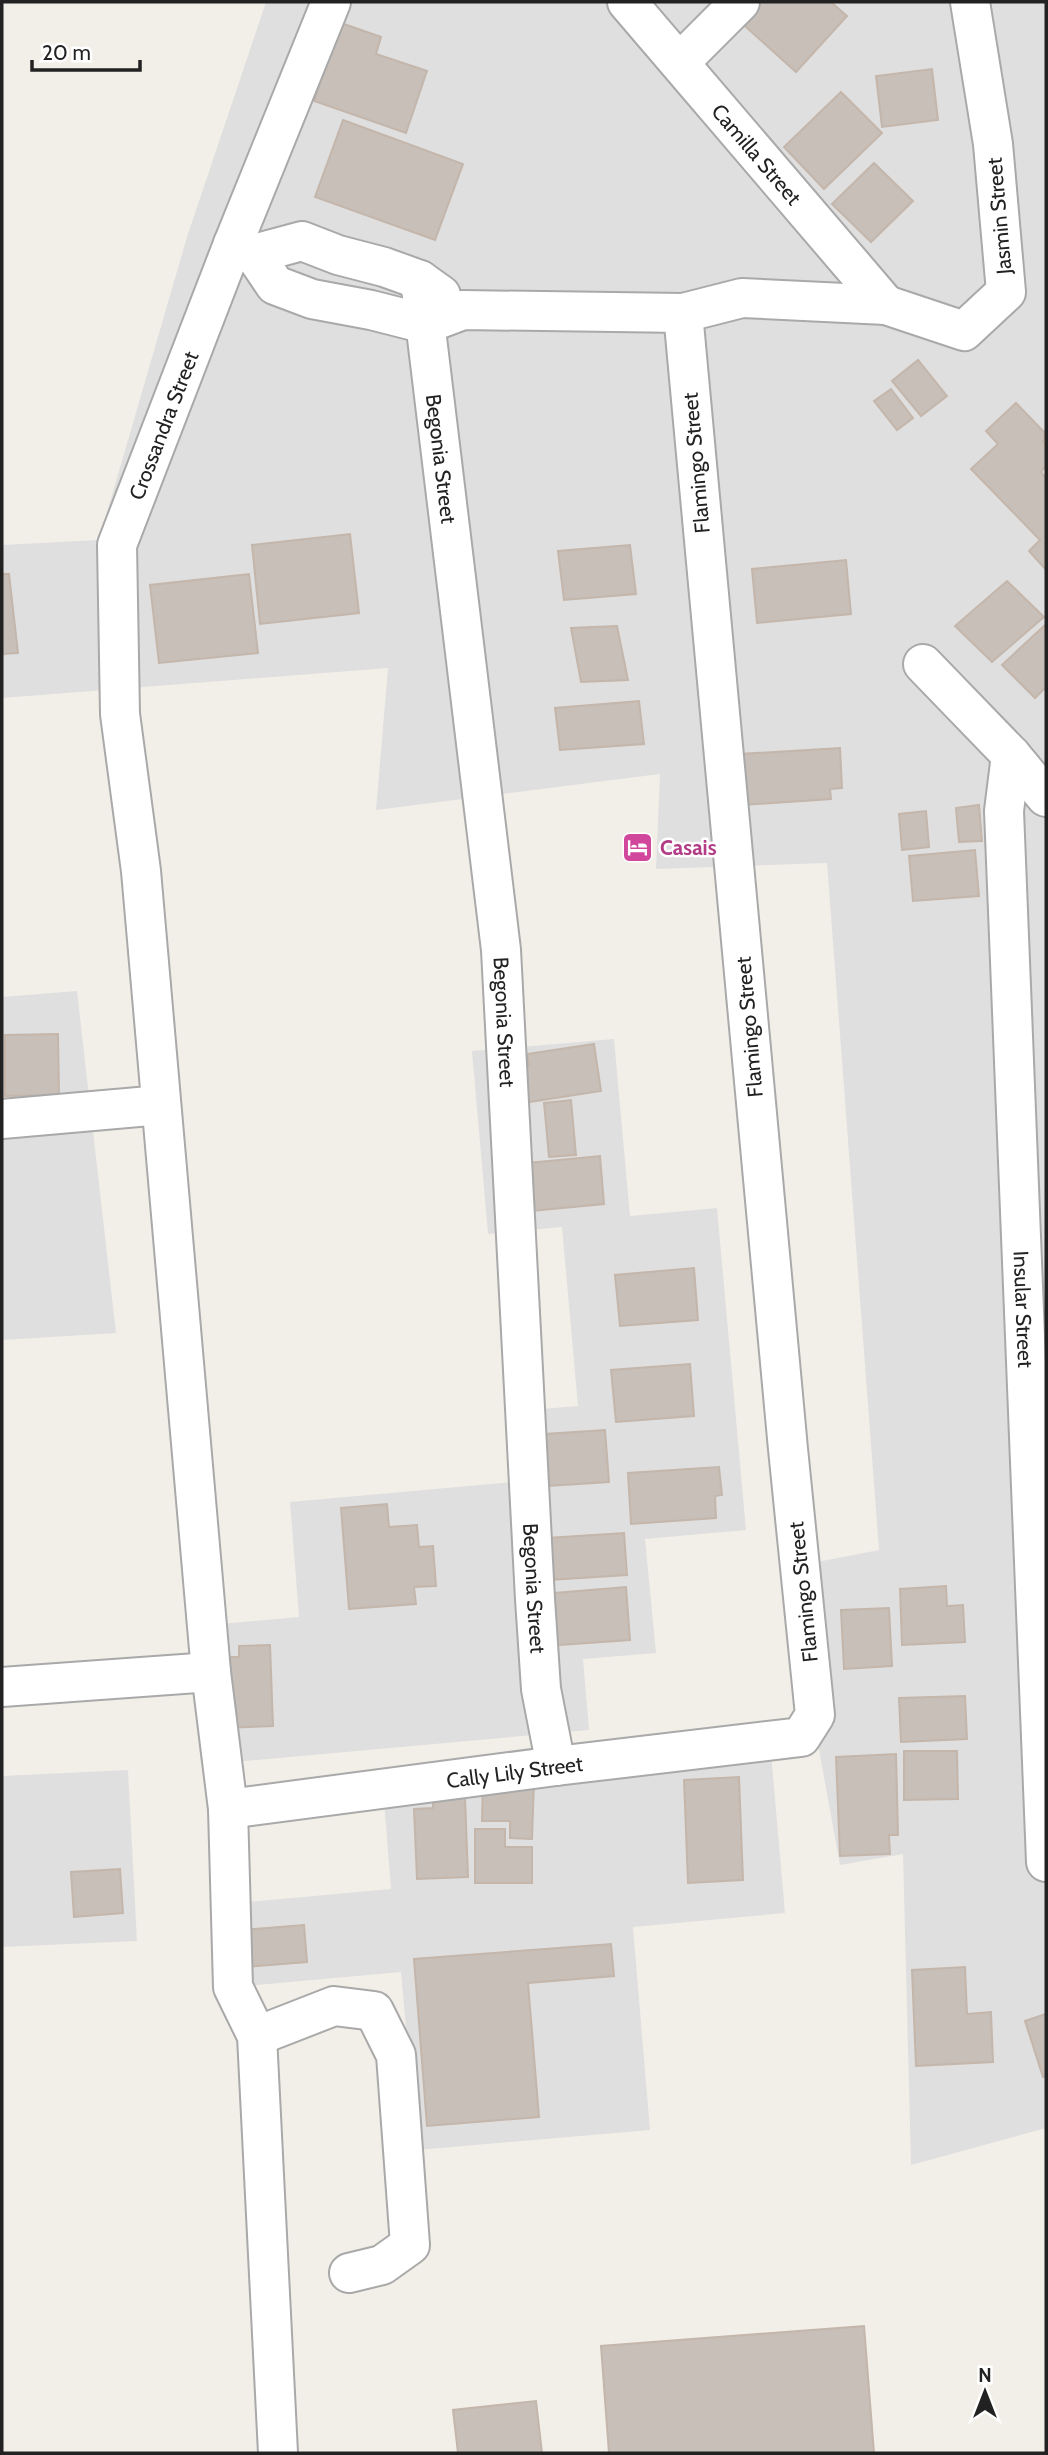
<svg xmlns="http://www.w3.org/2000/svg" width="1048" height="2455" viewBox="0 0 1048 2455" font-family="Cabin,sans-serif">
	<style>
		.residential { fill: #e0dfdf }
		.building { fill: #c7bfb8; stroke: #c4b6ab; stroke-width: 2 }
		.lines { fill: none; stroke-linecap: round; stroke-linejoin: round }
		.minor-casing { stroke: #a9a9a9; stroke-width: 42 }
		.minor { stroke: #fff; stroke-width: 38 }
		.labels { text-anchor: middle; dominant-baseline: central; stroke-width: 5; stroke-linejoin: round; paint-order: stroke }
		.street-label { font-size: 21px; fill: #222; stroke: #fff }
		.hotel-label { font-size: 21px; font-weight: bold; fill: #b23c85; stroke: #fff; text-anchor: start }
	</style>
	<rect width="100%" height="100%" fill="#f2efe9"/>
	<g class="residential">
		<polygon points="266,2 1046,2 1046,2128 911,2165 903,1854 840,1865 786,1568 879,1550 827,863 656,869 660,774 376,810 388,668 2,698 2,545 99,540 187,237"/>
		<polygon points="77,991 116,1333 2,1340 2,997"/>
		<polygon points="614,1039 630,1216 717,1208 746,1530 645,1539 656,1653 583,1659 589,1730 201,1765 188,1627 299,1617 290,1502 513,1482 506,1412 578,1406 562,1227 488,1234 472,1051"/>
		<polygon points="771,1753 785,1913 633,1927 650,2130 417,2150 401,1972 233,1987 226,1904 391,1889 383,1788"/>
		<polygon points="128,1770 137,1941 2,1947 2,1776"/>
	</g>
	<g class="building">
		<polygon points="752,2 831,2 847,16 796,72 737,19"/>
		<polygon points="341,23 381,37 376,54 427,71 406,133 314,101"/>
		<polygon points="932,69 938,120 882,127 876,76"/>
		<polygon points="841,92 882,133 824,189 784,147"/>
		<polygon points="343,120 463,164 435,240 315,197"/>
		<polygon points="874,163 913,201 871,242 832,204"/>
		<polygon points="918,360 947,396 921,416 892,381"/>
		<polygon points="891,389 913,418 897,430 874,401"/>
		<polygon points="1016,403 1046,434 1043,441 1046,445 1046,466 1041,472 1046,478 1046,570 1029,551 1040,540 971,469 998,444 986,431"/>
		<polygon points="350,534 359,613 260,624 252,545"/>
		<polygon points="630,545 636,594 564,600 558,551"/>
		<polygon points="846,560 851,614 757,623 752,569"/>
		<polygon points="2,574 9,574 18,653 2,654"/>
		<polygon points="249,574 258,653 159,663 150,585"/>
		<polygon points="1007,581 1044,617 992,662 955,626"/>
		<polygon points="1046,624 1046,687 1035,698 1002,665"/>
		<polygon points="617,626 628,680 581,682 571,628"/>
		<polygon points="639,701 644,744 560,750 555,708"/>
		<polygon points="840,748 842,788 830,789 831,799 743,805 740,754"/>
		<polygon points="979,805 982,841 959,842 956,808"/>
		<polygon points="926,811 929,847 902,850 899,814"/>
		<polygon points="975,850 979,896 913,901 909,856"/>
		<polygon points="58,1034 59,1095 5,1096 5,1035"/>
		<polygon points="594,1044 601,1091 523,1103 518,1068 529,1066 527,1054"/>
		<polygon points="571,1100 576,1155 549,1157 544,1103"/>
		<polygon points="600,1156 604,1204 532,1211 528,1163"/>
		<polygon points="694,1268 698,1320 620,1326 615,1275"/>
		<polygon points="690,1364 694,1416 616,1422 611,1370"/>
		<polygon points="605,1430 609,1482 532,1487 529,1435"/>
		<polygon points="719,1467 722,1495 715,1496 716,1518 631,1524 628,1473"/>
		<polygon points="387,1504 389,1527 417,1525 419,1547 433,1546 436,1586 414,1587 416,1604 349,1609 341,1508"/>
		<polygon points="624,1533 627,1575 550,1580 547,1538"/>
		<polygon points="946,1586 947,1606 963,1605 965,1642 902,1645 900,1589"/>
		<polygon points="626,1587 630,1640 546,1646 542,1594"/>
		<polygon points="889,1608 892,1666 844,1669 841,1610"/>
		<polygon points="270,1645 273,1726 222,1728 220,1657 239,1657 239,1646"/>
		<polygon points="965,1696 967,1739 901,1742 899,1698"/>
		<polygon points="904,1751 957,1751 958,1799 904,1800"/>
		<polygon points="896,1754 898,1835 889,1835 890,1854 840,1856 836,1757"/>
		<polygon points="739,1777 743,1880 688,1883 684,1780"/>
		<polygon points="483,1780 534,1781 532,1839 510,1838 510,1821 482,1821"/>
		<polygon points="465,1797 468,1877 417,1879 414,1809 433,1808 433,1798"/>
		<polygon points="475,1829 505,1829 505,1847 532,1847 532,1883 475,1883"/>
		<polygon points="120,1869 123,1913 74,1917 71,1872"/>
		<polygon points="304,1925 307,1962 246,1967 242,1930"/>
		<polygon points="611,1944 614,1976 528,1983 539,2117 427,2126 414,1959"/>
		<polygon points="965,1967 967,2014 991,2012 993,2062 916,2066 912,1970"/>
		<polygon points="1046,2014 1046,2076 1043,2077 1025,2021"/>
		<polygon points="864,2326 874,2453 609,2453 601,2346"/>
		<polygon points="536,2401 542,2453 458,2453 453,2410"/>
	</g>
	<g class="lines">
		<defs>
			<g id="minor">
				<path id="s1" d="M627,2L886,305"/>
				<polyline points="680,62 740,2"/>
				<polyline points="233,244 254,254 275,285 312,299 371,310 426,324 463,310 683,313 742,298 886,305 964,331 1006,292 993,144 970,2"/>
				<polyline points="254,254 302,241 338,255 384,267 420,280 441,295"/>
				<path id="s2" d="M420,280L501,950L535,1599L541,1689L556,1766"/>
				<polyline points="923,664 1011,755 1046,797"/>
				<path id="s3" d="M1011,755L1004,811L1046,1862"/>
				<polyline points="2,1119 161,1105"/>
				<polyline points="2,1687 211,1672"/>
				<path id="s4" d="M228,1809L556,1766L801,1737L815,1715L788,1449L683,313"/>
				<polyline points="257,2036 334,2006 374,2011 396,2055 410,2245 382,2265 349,2273"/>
				<path id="s5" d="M278,2453L257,2036L233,1987L228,1809L211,1672L141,871L120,714L117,545L233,244L331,2"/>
			</g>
		</defs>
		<use href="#minor" class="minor-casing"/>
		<use href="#minor" class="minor"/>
	</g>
	<defs>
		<symbol id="hotel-square" viewBox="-11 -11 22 22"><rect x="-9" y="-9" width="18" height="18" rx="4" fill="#d1479c" stroke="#fff"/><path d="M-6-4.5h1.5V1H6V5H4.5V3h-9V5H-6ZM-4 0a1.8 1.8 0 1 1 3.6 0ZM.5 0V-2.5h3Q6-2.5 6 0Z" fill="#fff"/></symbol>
	</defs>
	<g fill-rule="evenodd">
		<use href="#hotel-square" x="620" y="830" width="35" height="35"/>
	</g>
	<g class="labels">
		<g class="street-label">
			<text stroke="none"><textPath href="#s1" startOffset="200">Camilla Street</textPath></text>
			<text transform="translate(999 216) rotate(-95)">Jasmin Street</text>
			<text stroke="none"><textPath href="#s5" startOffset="2048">Crossandra Street</textPath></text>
			<text stroke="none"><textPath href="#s2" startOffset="180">Begonia Street</textPath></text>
			<text transform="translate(696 463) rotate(-95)">Flamingo Street</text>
			<text stroke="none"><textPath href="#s2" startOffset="747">Begonia Street</textPath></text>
			<text transform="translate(749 1027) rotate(-95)">Flamingo Street</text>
			<text stroke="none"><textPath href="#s3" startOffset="555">Insular Street</textPath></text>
			<text stroke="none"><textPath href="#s2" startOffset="1314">Begonia Street</textPath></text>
			<text transform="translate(803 1592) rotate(-96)">Flamingo Street</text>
			<text stroke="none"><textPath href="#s4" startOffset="289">Cally Lily Street</textPath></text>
		</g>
		<g class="hotel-label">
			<text x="660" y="847">Casais</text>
		</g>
	</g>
	<rect width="1048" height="2455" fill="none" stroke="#222222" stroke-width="7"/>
	<g transform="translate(985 2392)" stroke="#ffffff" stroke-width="5" paint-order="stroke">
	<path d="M0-5L12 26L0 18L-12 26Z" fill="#222222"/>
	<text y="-10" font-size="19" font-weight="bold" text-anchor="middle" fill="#222222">N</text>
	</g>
	<path d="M32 60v10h108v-10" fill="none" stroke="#222222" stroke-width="3.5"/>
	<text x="42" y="60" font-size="21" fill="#222222" stroke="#ffffff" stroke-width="5" paint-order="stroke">20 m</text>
</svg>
